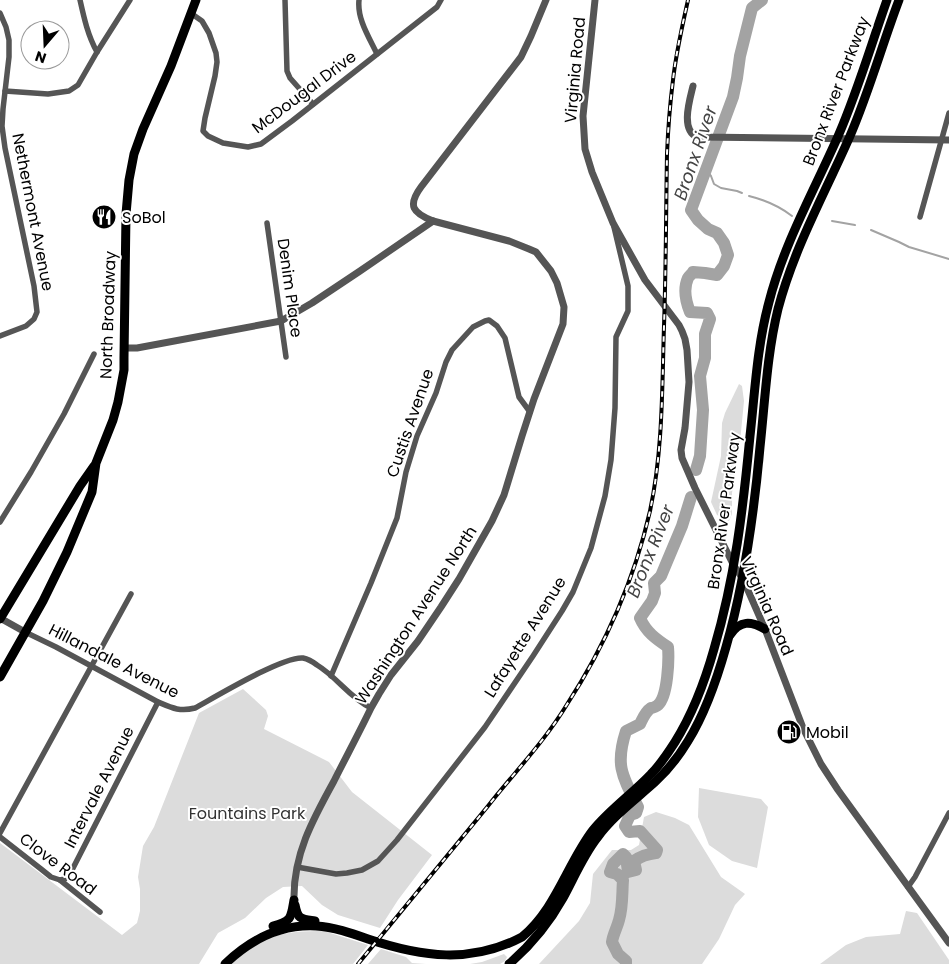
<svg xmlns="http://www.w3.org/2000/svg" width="949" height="964" viewBox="0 0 949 964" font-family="Poppins,sans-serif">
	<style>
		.green { fill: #dcdcdc }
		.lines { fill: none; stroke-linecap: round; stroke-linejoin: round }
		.stream { stroke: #a3a3a3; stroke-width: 2 }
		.river { stroke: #a3a3a3; stroke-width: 12 }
		.minor { stroke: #555; stroke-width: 5.5 }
		.tertiary { stroke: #555; stroke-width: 7 }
		.primary { stroke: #000; stroke-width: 9 }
		.trunk { stroke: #000; stroke-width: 9 }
		.rail-casing { stroke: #000; stroke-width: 4 }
		.rail { stroke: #fff; stroke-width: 2; stroke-dasharray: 5.5; stroke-linecap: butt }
		.labels { text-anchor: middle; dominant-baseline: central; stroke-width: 4; stroke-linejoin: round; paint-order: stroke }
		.street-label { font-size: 16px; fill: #000; stroke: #fff }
		.poi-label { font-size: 16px; fill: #000; stroke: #fff; text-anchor: start }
		.park-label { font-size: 16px; fill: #333; stroke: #fff }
		.water-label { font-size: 18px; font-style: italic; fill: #444; stroke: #fff }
	</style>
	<rect width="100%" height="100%" fill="#fff"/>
	<g class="green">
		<polygon points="739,384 742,386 744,401 740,442 732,493 732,514 729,521 717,515 711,502 721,456 722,423 725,413"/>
		<polygon points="243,689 266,710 268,716 264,729 329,762 352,792 432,855 398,900 380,928 338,915 322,905 302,886 283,887 266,898 245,918 218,933 199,964 0,964 0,843 122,935 137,923 140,911 140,889 138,877 143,846 154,827 199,713"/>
		<polygon points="699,788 761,799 768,807 757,868 732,861 709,845 698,817"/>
		<polygon points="656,812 675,818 689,825 721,877 745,894 735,905 719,939 702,964 539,964 579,921 590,903 593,874 612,850 631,850 639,845 644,817"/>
		<polygon points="906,911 917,913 949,960 949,964 820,964 846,945 866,937 900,934"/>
		<path d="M324,931L368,945L353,964H231C249,947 271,934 296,932C305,931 315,931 324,931Z"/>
		<polygon points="381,949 406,957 412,963 426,964 368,964"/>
		<polygon points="504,954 507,957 505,961 500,964 470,964 482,962"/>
	</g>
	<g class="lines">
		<g class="stream">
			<polyline points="706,170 711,176 714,184 721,188 737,191 742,193"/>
			<path d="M749,196C765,200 779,206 792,216"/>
			<polyline points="832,221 855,225"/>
			<polyline points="871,230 899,242 909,247 949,259"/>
		</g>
		<g class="river">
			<path d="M696,470L700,456L703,410L700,376L705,358V334L710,319L707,313L690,312C686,302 683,289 688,278C689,276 692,274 693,272L705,273L717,275L724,266L728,255L724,243L717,233L708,229L698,220L691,210L733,97L737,78L740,56L752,8L762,0"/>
			<path d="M626,964V961L618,954L612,942C613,934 617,928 619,920C623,907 622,893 623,880L617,874L610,872L613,864L623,854L626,857L628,872L636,870L634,861C641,856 647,854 656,853L657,850L640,831L629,832L625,826L630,815L636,813L638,807C622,776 615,765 626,731L640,724C643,718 645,712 651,708C653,708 657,706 658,705C668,696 669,659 668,647C656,639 646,632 640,618L652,601L655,593L654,583L661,576L666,564L682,526L691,497"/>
		</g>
		<g class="minor">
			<path d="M80,0C84,18 88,36 97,52"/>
			<polyline points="285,0 287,71 290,78 313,104"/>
			<path d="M359,0C357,19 369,37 377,54"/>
			<polyline points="0,13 6,27 9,40 9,57 3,109 2,126 5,148 34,286 37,312 34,319 26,326 0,336"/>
			<polyline points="192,14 202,21 209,33 216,53 217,62 215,76 205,118 203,131 208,136 223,143 248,147 261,144 292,121 437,7 441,0"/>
			<polyline points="5,91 48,94 69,91 78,85 97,52 130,0"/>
			<polyline points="920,217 949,113"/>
			<polyline points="267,223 286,357"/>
			<polyline points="0,522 31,472 64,414 94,354"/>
			<path d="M25,632L56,647L158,702C172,708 180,712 195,708C215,697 283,656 303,658C308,659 313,662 317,665C337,677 350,698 371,708"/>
			<polyline points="331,676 371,583 397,518 406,472 417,436 436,393 446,362 452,350 473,327 485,321 489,320 497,326 505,338 519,397 530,412"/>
			<polyline points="0,833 131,594"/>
			<polyline points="0,837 41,869 51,877 60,880 100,912"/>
			<polyline points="297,867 336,874 347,873 362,870 378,861 397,840 485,727 533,656 562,611 573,592 591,548 605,496 611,460 615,408 616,337 628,311 628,286 614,227"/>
			<polyline points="60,880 65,879 71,872 158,702"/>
			<polyline points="908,887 915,877 949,813"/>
		</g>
		<g class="tertiary">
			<polyline points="595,0 583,116 585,149 592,172 613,223 645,280 679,325 682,331 685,339 687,350 689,382 685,428 681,450 682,458 695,488 734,566 743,579 747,588 765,629 803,728 821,764 838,790 949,943"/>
			<path d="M693,86C690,99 680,130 697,137L949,140"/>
			<polyline points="125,348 137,348 281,321 312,303 360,271 433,221"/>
			<polyline points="0,618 25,632"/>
			<path d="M294,900C293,855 313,819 334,781C346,757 359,733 371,708L379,694L391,675L418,641L441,607L459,579L492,521L504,495L522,436L534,399L563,324L564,307L557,283L551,271L536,252L529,249L509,241L433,221C413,213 407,206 421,187L521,57L531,36L546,0"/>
		</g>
		<g class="primary">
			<polyline points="0,619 80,486 94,466"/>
			<polyline points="0,677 43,601 67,552 92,492 96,463 113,420 118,402 124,370 124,358 126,214 129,180 134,154 143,129 171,66 196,0"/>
		</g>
		<g class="trunk">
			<path d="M730,635C740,620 751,621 765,629"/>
			<path d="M295,905C298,920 301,919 315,921"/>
			<path d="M273,926C292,921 291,918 294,900"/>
			<path d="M225,964C250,940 280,924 316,926C334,927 351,933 368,939C422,957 471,964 522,937C556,909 567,864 593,830C610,809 632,794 651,774C660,765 668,753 675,742C693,713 705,681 714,649C735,578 743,509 750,436C755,391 757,346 769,302C784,243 815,189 839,134C858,90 871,45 887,0"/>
			<path d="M509,964C530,946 549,923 563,898C574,878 583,856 597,838C613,816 635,800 655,782C668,770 679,756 688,741C706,712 717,679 726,647C745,581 754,514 760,447C765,401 767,354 778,309C794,248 825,193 850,136C869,92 882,45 899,0"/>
		</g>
		<defs>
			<path id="rail" d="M358,964C401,911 445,859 488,806C514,773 544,742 566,706C605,646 634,581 650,511C663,450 662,388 664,326C666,269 666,211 667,154C668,129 670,104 673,80C676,53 682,27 688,0"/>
		</defs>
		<use href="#rail" class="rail-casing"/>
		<use href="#rail" class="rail"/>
	</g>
	<defs>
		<symbol id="restaurant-disc" viewBox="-11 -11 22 22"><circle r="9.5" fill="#000" stroke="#fff"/><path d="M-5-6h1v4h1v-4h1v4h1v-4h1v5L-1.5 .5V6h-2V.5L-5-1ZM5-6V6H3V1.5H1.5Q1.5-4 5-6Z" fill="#fff"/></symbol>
		<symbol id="fuel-disc" viewBox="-11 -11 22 22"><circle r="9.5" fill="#000" stroke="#fff"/><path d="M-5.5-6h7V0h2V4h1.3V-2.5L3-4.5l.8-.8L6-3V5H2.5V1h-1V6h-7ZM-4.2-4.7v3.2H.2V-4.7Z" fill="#fff"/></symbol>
	</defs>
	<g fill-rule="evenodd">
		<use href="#restaurant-disc" x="90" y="203" width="28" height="28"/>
		<use href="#fuel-disc" x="775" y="718" width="28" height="28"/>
	</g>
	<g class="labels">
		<g class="street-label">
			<text transform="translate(575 70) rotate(-85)">Virginia Road</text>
			<text transform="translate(836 91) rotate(-69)">Bronx River Parkway</text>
			<text transform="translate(304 92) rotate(-37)">McDougal Drive</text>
			<text transform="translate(33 212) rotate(79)">Nethermont Avenue</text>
			<text transform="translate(290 288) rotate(82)">Denim Place</text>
			<text transform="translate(108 315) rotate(-88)">North Broadway</text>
			<text transform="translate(410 423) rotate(-71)">Custis Avenue</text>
			<text transform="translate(724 511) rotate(-82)">Bronx River Parkway</text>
			<text transform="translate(767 606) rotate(66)">Virginia Road</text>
			<text transform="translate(416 615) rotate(-57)">Washington Avenue North</text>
			<text transform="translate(525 637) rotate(-58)">Lafayette Avenue</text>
			<text transform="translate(114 661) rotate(27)">Hillandale Avenue</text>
			<text transform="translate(99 787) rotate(-63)">Intervale Avenue</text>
			<text transform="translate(58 864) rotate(37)">Clove Road</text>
		</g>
		<g class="poi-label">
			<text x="122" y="217">SoBol</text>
			<text x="806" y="732">Mobil</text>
		</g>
		<g class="park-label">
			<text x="247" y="813">Fountains Park</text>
		</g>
		<g class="water-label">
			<text transform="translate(695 153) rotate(-71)">Bronx River</text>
			<text transform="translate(650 551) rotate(-68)">Bronx River</text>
		</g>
	</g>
	<g transform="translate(45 45) rotate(199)"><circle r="24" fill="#ffffff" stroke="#999999"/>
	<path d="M0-4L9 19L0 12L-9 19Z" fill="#000000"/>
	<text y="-8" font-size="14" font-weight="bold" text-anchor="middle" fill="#000000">N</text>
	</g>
</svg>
